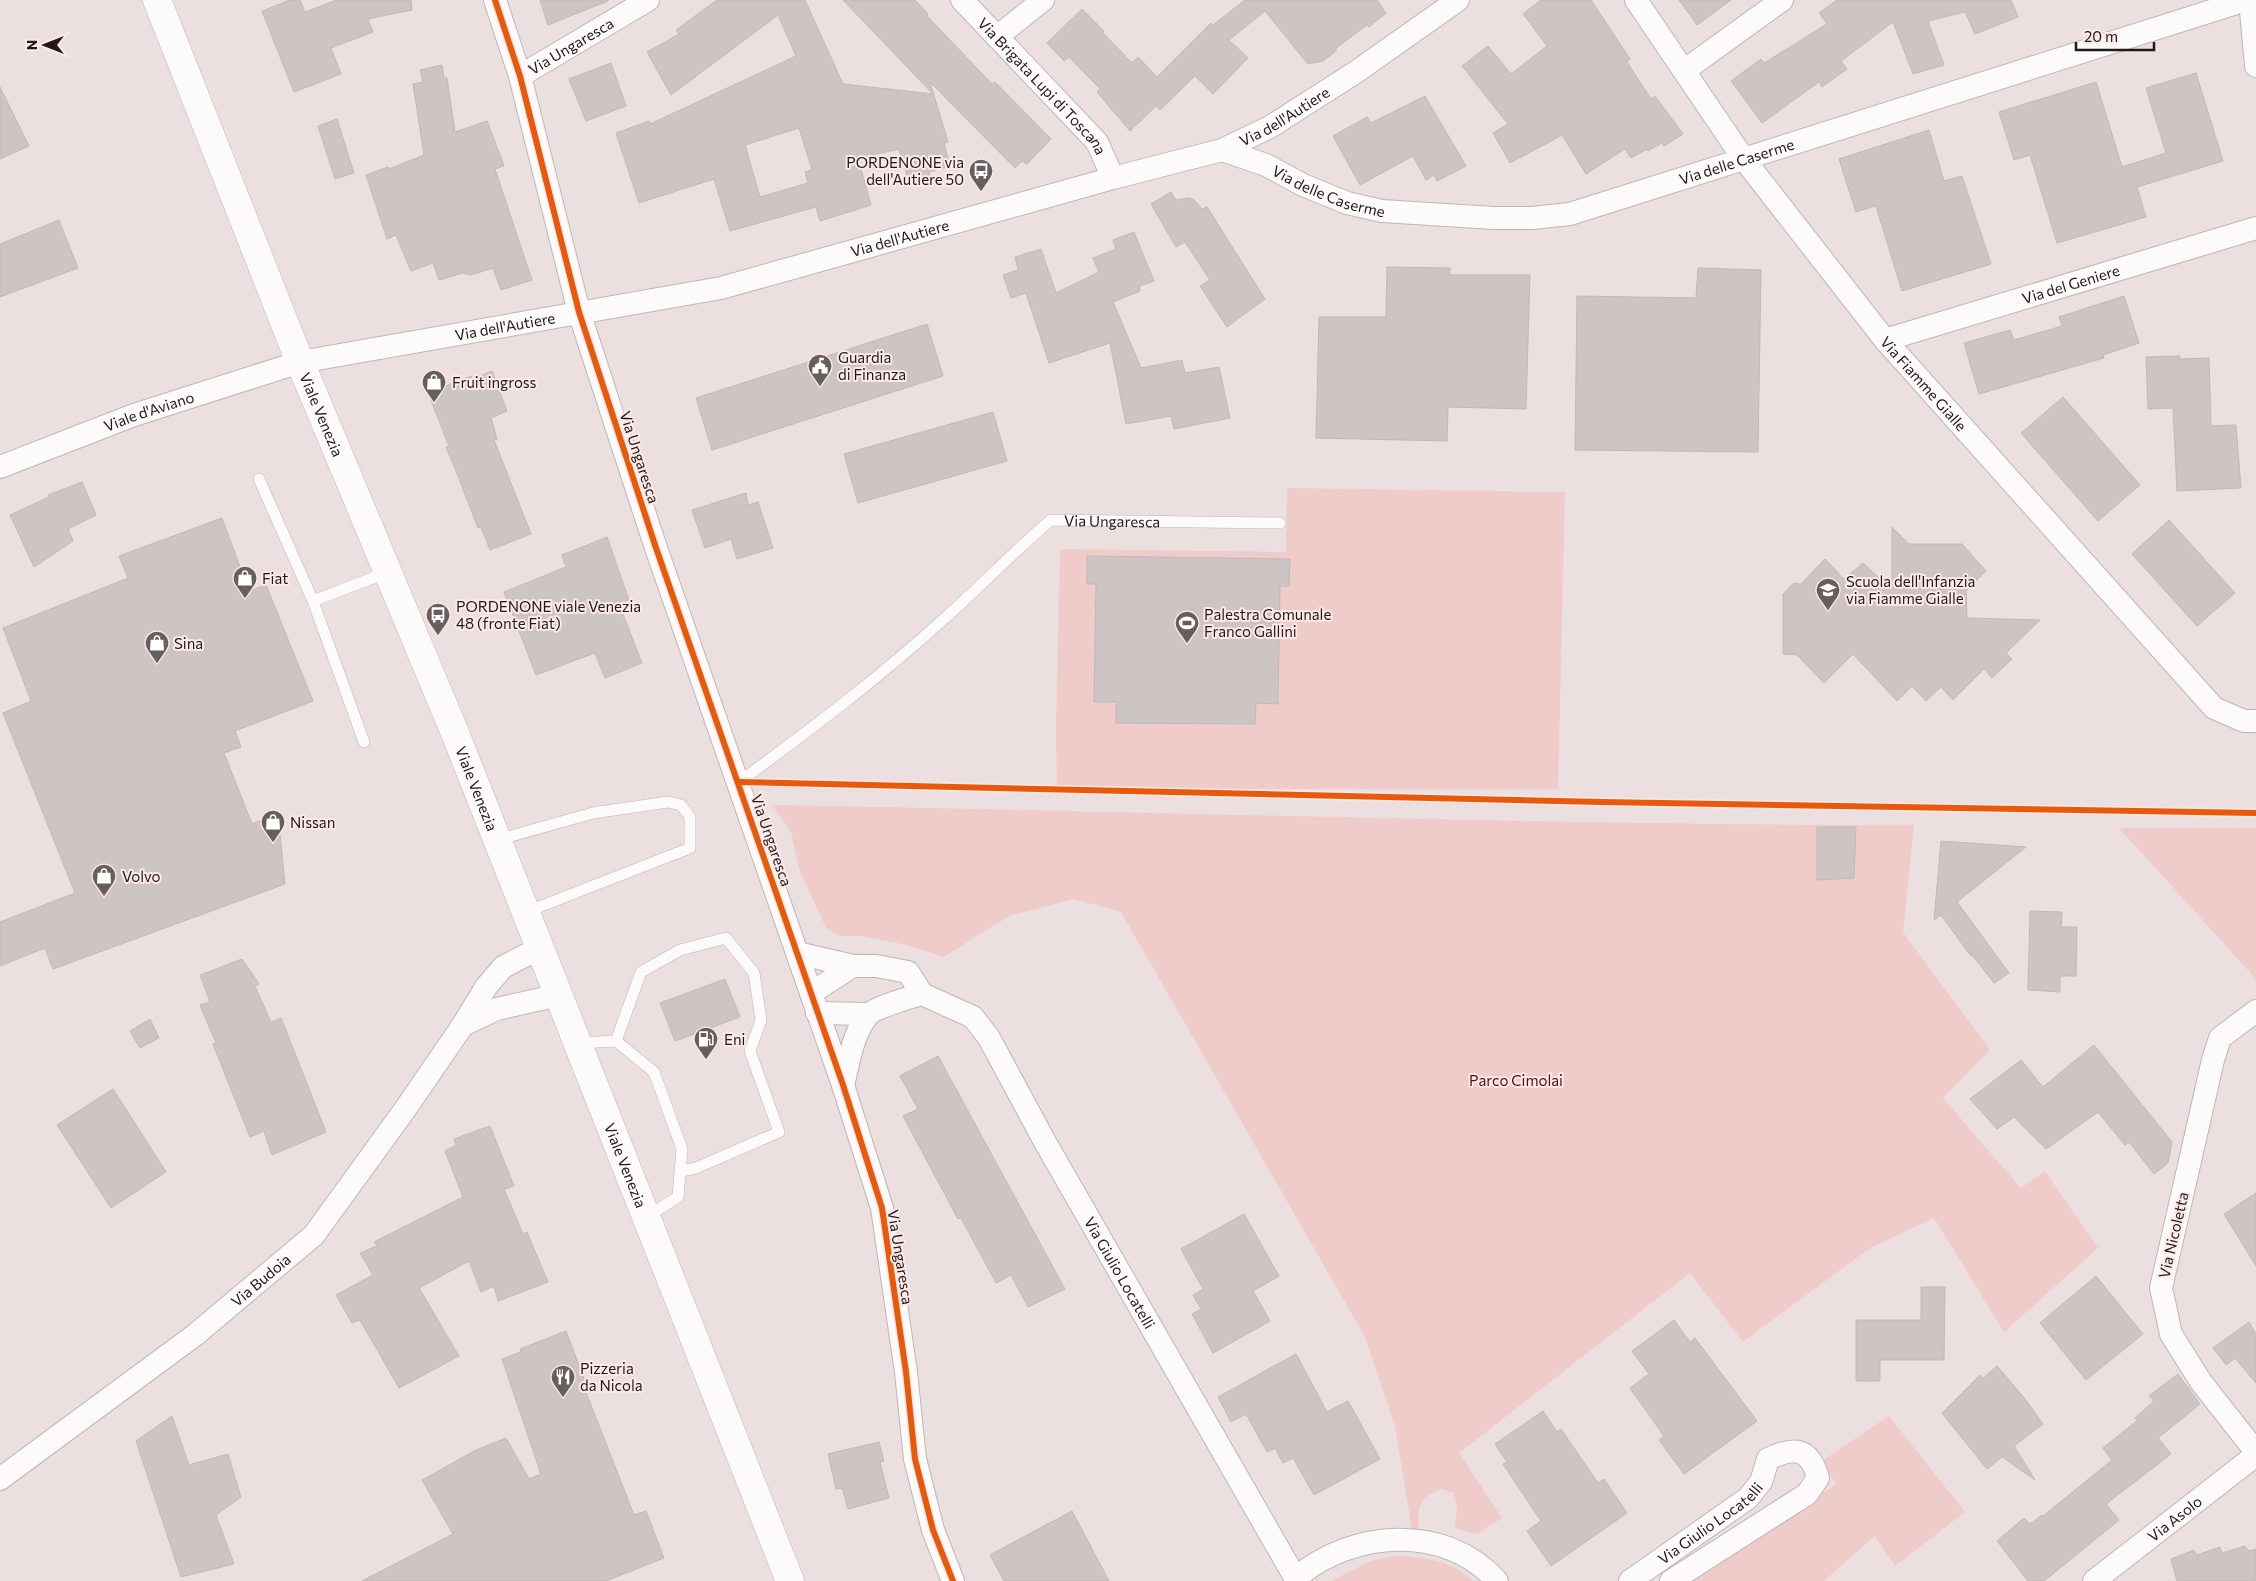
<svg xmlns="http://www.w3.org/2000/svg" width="2256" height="1581" viewBox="0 0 2256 1581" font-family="Commissioner,sans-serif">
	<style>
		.green { fill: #efccca }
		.building { fill: #cdc4c4; stroke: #c1b8b7; fill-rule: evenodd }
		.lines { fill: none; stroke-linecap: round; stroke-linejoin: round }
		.lane-casing { stroke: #beb6b6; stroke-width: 12 }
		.street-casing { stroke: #beb6b6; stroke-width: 24 }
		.primary-casing { stroke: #beb6b6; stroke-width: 29 }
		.lane { stroke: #fcfafa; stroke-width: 11 }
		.street { stroke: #fcfafa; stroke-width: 22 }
		.primary { stroke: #fcfafa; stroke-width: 28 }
		.cycleway-casing { stroke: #fde9e7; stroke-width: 9 }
		.cycleway { stroke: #e8590c; stroke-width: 6 }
		.labels { text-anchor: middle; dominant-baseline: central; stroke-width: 4; stroke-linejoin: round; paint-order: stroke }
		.street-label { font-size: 15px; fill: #201918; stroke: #fde9e7 }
		.poi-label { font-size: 15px; fill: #201918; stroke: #fde9e7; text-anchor: start }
		.park-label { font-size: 15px; fill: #530c11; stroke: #fde9e7 }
	</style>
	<rect width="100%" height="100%" fill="#ebe0df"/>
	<g class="green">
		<polygon points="1287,488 1565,492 1558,789 1057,789 1056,730 1060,549 1286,552"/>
		<path d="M772,805C1153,811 1533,825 1914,825L1903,932L1990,1050L1943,1098L2021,1188L2045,1171L2098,1248L2004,1332L1934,1218L1870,1248L1743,1342L1690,1273L1459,1453L1502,1518L1477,1534L1455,1528L1457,1507L1454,1493L1442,1489C1417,1498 1419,1505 1418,1530H1412L1395,1426L1365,1337L1121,912L1074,899L1009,916L944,957L907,945L860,936H839L826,928L799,869L791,832Z"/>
		<polygon points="2119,828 2256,828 2256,979"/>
		<polygon points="1889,1416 1965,1512 1895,1566 1875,1536 1824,1581 1694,1581 1836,1484 1822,1461"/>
		<path d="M1392,1556C1421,1556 1451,1560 1473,1581H1331L1371,1561Z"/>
	</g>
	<g class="building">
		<polygon points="290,0 300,0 305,12 337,0 411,0 412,10 368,19 373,32 331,48 341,74 294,92 262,11"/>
		<polygon points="540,0 608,0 608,1 548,25"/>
		<path d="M717,0H805L843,84L933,94L843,0H915L928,14L927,16L992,84L995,82L1051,139L1027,164L1022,161L1015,168L930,82L948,142L944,143L950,166L929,172L930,179L910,185L899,149L858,158L871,205L820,221L816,207L730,231L714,179L639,203L616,133L649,121L650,124L796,56L778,15L671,95L647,52L679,34L676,30ZM799,128L812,170L805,172L808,183L760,197L745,145Z"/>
		<polygon points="1245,0 1377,0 1386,13 1369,27 1367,25 1336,48 1336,51 1323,61 1308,64 1265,11 1229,40 1248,58 1213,94 1195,76 1160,110 1156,106 1130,131 1097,92 1100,89 1069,57 1064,61 1047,43 1082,9 1104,31 1103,33 1132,63 1138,57 1157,77 1211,23 1213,25"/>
		<polygon points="1541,0 1591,0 1630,59 1627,62 1651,99 1655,96 1683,134 1664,146 1662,143 1648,151 1647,149 1631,158 1625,149 1586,174 1562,135 1510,163 1493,133 1508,124 1462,66 1488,46 1511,74 1547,46 1523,14"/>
		<polygon points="1679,0 1731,0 1697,25"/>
		<polygon points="1837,0 2011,0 2018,17 1975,34 1965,12 1928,21 1944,65 1913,74 1893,22 1841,61 1847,69 1822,87 1819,82 1762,123 1731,81 1761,59 1764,63 1827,24 1819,13"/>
		<polygon points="611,63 626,106 586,121 569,79"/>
		<polygon points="442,65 444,78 447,78 455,132 487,121 504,166 495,169 532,280 501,290 493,268 471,275 463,273 439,280 433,263 411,271 396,235 387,239 366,175 388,167 389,169 424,155 413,84 423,82 420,70"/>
		<polygon points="2196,73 2223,161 2137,187 2146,217 2057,243 2030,155 2014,160 1999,112 2096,82 2122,167 2166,153 2146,88"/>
		<polygon points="0,87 29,146 0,159"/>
		<polygon points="1425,96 1466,166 1437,181 1434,175 1426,180 1413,156 1360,185 1333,136 1367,117 1371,123"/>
		<polygon points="337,119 354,173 335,179 318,126"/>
		<polygon points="1929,130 1944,181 1962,176 1991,264 1902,291 1876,206 1856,212 1839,159"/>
		<polygon points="1171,192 1176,200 1188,198 1194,200 1202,209 1207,207 1265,299 1227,327 1200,286 1210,280 1185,242 1176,247 1151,204"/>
		<polygon points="59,220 78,268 0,297 0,244"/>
		<polygon points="1134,232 1154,281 1139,286 1140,291 1113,302 1141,368 1182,360 1185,373 1219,367 1230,418 1174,429 1171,416 1126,424 1110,343 1049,363 1026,293 1011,298 1003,275 1018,270 1015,257 1041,249 1056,293 1099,272 1093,258 1116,249 1113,240"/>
		<polygon points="1387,267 1450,268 1450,275 1530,275 1526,409 1448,407 1447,441 1316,438 1319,317 1386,317"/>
		<polygon points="1698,268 1761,270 1758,452 1575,450 1577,296 1696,298"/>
		<polygon points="2124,296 2139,343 2103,355 2104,358 1979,394 1964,343 2010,330 2014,340 2062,326 2059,317"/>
		<polygon points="927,324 943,376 712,450 696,398"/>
		<polygon points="2180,356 2180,359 2209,358 2211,426 2236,425 2241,488 2177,491 2173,408 2148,409 2146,357"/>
		<polygon points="492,371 507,411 491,418 497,439 494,440 531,534 490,550 481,527 478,528 458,476 446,447 449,446 428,393 471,376 472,379"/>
		<polygon points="2063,397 2140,485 2098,521 2021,433"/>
		<polygon points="993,412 1007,461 858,503 844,454"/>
		<polygon points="82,482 96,515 68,529 73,541 34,567 10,515 49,497 48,495"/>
		<polygon points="746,493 748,505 758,502 773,548 737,559 731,539 705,548 692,510"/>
		<polygon points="222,518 249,591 266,585 313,701 235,731 241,747 224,753 252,824 278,814 285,884 53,969 45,948 0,966 0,922 75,893 3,713 31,701 3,628 128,578 119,556"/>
		<polygon points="2169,520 2235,593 2197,626 2132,554"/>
		<polygon points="1892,527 1909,544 1962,544 1986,571 1966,591 1967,618 2040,620 2006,653 2012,659 1992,678 1984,669 1953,700 1941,687 1926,701 1912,686 1897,701 1853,654 1824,683 1797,655 1783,654 1783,594 1794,583 1801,584 1825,559 1844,579 1863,563 1892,590"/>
		<polygon points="607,537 629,600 619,604 642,663 605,678 595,653 536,675 504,592 566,567 562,555"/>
		<polygon points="1087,556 1290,559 1289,586 1280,586 1278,704 1256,703 1255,724 1116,723 1116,702 1094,702 1096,584 1087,584"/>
		<polygon points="1817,827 1856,827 1854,878 1817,880"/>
		<polygon points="1941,841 2026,847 1957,902 2009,973 1994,983 1972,955 1971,956 1941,915 1934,920"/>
		<polygon points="2030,911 2062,912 2061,927 2077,927 2076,976 2060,976 2060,992 2028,990"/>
		<polygon points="242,959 259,984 255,986 271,1022 281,1018 326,1132 272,1155 264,1131 250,1137 213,1044 216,1043 200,1005 210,1002 200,975"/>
		<polygon points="725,979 740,1017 675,1041 660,1003"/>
		<polygon points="150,1019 159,1038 140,1048 130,1031"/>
		<polygon points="2094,1045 2172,1142 2168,1163 2154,1174 2129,1142 2125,1145 2098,1112 2046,1149 2014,1117 1997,1129 1970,1099 2021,1060 2043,1087"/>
		<polygon points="938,1056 1065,1289 1028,1307 1011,1275 996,1283 961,1218 958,1219 903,1116 918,1109 900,1076"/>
		<polygon points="113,1089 166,1172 111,1208 57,1125"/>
		<polygon points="490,1126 514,1186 504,1189 523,1234 527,1232 548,1282 498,1301 494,1286 481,1292 469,1261 419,1288 459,1356 399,1388 360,1320 352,1323 336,1295 373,1275 360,1253 377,1246 374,1242 463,1197 445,1151 456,1145 454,1139"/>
		<polygon points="2256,1193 2256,1266 2224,1214"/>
		<polygon points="1244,1214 1279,1276 1253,1291 1270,1321 1213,1353 1192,1314 1201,1309 1193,1295 1203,1289 1181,1249"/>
		<polygon points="2096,1276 2143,1334 2086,1380 2040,1323"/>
		<polygon points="1921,1287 1945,1287 1944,1360 1880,1360 1880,1381 1856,1381 1856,1320 1921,1320"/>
		<polygon points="1674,1320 1690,1342 1695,1338 1757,1421 1684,1474 1659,1440 1664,1436 1630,1388 1649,1374 1632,1351"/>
		<polygon points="2249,1322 2256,1334 2256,1383 2235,1358 2226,1365 2213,1348"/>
		<polygon points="566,1331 585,1381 582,1382 634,1515 646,1511 664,1558 606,1581 362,1581 453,1534 422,1480 476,1450 506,1438 529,1479 541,1474 502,1359 521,1352 520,1349"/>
		<polygon points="1296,1354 1327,1412 1348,1401 1380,1459 1314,1495 1293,1458 1283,1463 1275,1448 1267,1452 1246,1414 1231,1422 1218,1397"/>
		<polygon points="1997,1366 2026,1400 2043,1424 2014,1446 2035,1480 2002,1457 1987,1469 1942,1413 1980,1375 1982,1379"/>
		<polygon points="2178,1374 2200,1404 2158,1438 2171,1454 2106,1504 2119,1520 2044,1581 2028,1581 1997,1541 2024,1518 2030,1524 2042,1515 2043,1516 2112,1460 2103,1448 2138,1420 2135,1418 2154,1401 2149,1396"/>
		<polygon points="1543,1411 1557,1432 1561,1429 1598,1483 1604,1479 1627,1513 1551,1566 1527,1531 1541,1521 1503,1464 1507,1462 1495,1444"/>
		<polygon points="172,1416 189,1465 228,1454 241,1497 216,1515 234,1564 181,1577 136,1441"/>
		<polygon points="879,1442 884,1461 880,1462 889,1498 848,1509 842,1488 836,1489 828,1454"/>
		<polygon points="1072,1511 1109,1581 1004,1581 990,1555"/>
		<polygon points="2245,1546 2249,1551 2256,1549 2256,1581 2177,1581 2171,1559 2194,1550 2197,1555 2220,1547 2222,1553"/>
	</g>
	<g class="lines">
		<defs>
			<g id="lane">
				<polyline points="259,479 313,601 364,742"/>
				<polyline points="313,601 388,572"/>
				<path id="s1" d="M739,782C810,730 880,677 945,618C981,586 1014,551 1051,520L1280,523"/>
				<polyline points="497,840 593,813 668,802 681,805 690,817 690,848 526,912"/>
				<polyline points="616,1041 641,972 680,950 726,938 754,973 761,1020 750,1051 779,1132 696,1168 681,1171"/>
				<polyline points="578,1043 616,1041 654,1072 682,1149 678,1197 646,1217"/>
			</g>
			<g id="street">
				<polyline points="495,0 520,76 579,312 655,545 843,1085 882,1208 906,1372 915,1459 933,1530 953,1581"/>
				<path id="s2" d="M962,0L1097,142L1113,178"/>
				<path id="s3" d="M1636,0L1743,158L1885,340L2214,708L2244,721H2256"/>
				<polyline points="2250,0 2256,66"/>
				<polyline points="997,37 1043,0"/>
				<polyline points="1685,70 1782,0"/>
				<path id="s4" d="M520,76L648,0"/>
				<path id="s5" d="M1222,150L1266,165L1303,185L1347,203L1382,211L1494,218H1532L1570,214L2246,0"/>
				<path id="s6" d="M1885,340L2256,228"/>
				<path id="s7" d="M0,467L134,415L300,362L721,288L1113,178L1222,150L1270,127L1356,72L1458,0"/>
				<path d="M797,953L853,966H876L908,972L922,994C911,997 874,1008 868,1015C852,1035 849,1062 843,1085"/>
				<polyline points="811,993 853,966"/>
				<path id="s8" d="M922,994L973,1017L989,1038L1045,1142L1297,1581"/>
				<polyline points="2256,1011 2220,1038 2213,1060 2161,1288 2171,1334 2201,1382 2256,1452"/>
				<polyline points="817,1013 868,1014"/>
				<polyline points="463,1025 497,1009 559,995"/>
				<path id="s9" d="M0,1479L195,1335L314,1235L406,1108L463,1025L486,987L503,967L540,948"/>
				<path d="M1296,1578C1352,1530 1445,1523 1497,1581"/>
				<path id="s10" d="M1630,1581L1748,1498L1761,1482L1768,1459C1795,1446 1810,1448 1818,1478L1807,1494L1671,1581"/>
				<path id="s11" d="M2094,1581L2256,1455"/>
			</g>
			<g id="primary">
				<path id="s12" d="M157,0L300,362L455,733L790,1581"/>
			</g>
		</defs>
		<use href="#lane" class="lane-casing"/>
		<use href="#street" class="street-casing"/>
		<use href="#primary" class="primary-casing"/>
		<use href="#lane" class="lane"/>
		<use href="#street" class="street"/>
		<use href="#primary" class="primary"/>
		<defs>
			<g id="cycleway">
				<polyline points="495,0 520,76 579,312 655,545 843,1085 882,1208 906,1372 915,1459 933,1530 953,1581"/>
				<polyline points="739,782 1601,802 2256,813"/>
			</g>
		</defs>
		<use href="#cycleway" class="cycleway-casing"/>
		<use href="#cycleway" class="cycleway"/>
	</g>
	<defs>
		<symbol id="bus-pin" viewBox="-11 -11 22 30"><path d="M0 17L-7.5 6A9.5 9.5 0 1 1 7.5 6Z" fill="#675f5e" stroke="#fde9e7"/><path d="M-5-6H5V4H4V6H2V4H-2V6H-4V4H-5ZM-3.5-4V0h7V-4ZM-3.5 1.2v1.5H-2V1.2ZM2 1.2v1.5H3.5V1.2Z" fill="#fff"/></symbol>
		<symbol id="civic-pin" viewBox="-11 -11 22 30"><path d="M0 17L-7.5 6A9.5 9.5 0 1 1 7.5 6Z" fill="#675f5e" stroke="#fde9e7"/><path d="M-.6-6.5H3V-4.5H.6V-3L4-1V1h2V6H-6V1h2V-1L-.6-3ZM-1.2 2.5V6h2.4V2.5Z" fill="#fff"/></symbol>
		<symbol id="shop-pin" viewBox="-11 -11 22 30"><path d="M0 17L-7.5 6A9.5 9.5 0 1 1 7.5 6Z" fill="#675f5e" stroke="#fde9e7"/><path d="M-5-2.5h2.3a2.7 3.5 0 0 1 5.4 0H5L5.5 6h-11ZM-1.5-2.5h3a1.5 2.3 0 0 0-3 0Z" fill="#fff"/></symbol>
		<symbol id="school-pin" viewBox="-11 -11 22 30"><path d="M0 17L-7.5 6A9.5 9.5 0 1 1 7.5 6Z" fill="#675f5e" stroke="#fde9e7"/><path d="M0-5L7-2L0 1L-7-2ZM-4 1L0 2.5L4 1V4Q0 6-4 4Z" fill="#fff"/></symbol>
		<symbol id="stadium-pin" viewBox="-11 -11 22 30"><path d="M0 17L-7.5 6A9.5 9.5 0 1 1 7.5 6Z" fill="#675f5e" stroke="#fde9e7"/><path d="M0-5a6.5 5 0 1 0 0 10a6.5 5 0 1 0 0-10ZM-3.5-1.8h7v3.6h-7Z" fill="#fff"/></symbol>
		<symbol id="fuel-pin" viewBox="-11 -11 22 30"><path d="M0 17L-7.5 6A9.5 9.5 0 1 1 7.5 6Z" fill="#675f5e" stroke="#fde9e7"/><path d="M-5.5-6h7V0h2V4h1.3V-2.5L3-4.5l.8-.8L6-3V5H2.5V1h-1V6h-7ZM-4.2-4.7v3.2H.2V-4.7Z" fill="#fff"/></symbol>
		<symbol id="restaurant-pin" viewBox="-11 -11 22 30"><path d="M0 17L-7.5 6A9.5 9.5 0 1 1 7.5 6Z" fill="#675f5e" stroke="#fde9e7"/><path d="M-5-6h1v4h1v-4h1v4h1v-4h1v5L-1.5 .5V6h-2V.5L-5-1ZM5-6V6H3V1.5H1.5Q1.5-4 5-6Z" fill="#fff"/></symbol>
	</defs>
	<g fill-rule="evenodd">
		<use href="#bus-pin" x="967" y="157" width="28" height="38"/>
		<use href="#civic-pin" x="806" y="352" width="28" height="38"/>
		<use href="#shop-pin" x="420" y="368" width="28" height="38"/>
		<use href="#shop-pin" x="231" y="564" width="28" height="38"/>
		<use href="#school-pin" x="1814" y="576" width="28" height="38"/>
		<use href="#bus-pin" x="424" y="601" width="28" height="38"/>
		<use href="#stadium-pin" x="1173" y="609" width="28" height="38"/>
		<use href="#shop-pin" x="143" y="629" width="28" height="38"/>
		<use href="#shop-pin" x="259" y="808" width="28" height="38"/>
		<use href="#shop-pin" x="90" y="862" width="28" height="38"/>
		<use href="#fuel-pin" x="692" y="1025" width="28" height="38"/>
		<use href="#restaurant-pin" x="549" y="1363" width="28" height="38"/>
	</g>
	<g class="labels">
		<g class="street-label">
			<text stroke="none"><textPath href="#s4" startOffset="59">Via Ungaresca</textPath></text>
			<text stroke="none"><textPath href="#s2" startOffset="118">Via Brigata Lupi di Toscana</textPath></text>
			<text stroke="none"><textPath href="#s7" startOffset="1336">Via dell'Autiere</textPath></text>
			<text stroke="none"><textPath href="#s5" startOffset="535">Via delle Caserme</textPath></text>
			<text stroke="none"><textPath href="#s5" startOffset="115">Via delle Caserme</textPath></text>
			<text stroke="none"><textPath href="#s7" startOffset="931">Via dell'Autiere</textPath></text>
			<text stroke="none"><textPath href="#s6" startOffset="194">Via del Geniere</textPath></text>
			<text stroke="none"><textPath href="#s7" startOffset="526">Via dell'Autiere</textPath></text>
			<text stroke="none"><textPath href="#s3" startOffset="480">Via Fiamme Gialle</textPath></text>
			<text stroke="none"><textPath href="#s7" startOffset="159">Viale d'Aviano</textPath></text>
			<text stroke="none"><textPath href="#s12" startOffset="446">Viale Venezia</textPath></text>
			<text transform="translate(640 457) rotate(72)">Via Ungaresca</text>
			<text stroke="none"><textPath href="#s1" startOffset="469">Via Ungaresca</textPath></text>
			<text stroke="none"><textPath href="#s12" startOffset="851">Viale Venezia</textPath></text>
			<text transform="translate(772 840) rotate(71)">Via Ungaresca</text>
			<text stroke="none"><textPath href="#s12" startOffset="1256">Viale Venezia</textPath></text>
			<text transform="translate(2173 1235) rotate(-77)">Via Nicoletta</text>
			<text transform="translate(901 1257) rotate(81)">Via Ungaresca</text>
			<text stroke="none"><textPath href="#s8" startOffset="351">Via Giulio Locatelli</textPath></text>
			<text stroke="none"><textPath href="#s9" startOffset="328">Via Budoia</textPath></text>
			<text stroke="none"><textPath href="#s11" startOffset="102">Via Asolo</textPath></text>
			<text stroke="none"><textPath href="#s10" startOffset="99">Via Giulio Locatelli</textPath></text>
		</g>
		<g class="poi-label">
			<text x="964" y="162" text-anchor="end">PORDENONE via<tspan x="964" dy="17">dell'Autiere 50</tspan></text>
			<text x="838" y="357">Guardia<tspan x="838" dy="17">di Finanza</tspan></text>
			<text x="452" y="382">Fruit ingross</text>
			<text x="262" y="578">Fiat</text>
			<text x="1846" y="581">Scuola dell'Infanzia<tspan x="1846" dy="17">via Fiamme Gialle</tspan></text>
			<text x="456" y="606">PORDENONE viale Venezia<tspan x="456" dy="17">48 (fronte Fiat)</tspan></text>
			<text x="1204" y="614">Palestra Comunale<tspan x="1204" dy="17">Franco Gallini</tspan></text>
			<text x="174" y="643">Sina</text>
			<text x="290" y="822">Nissan</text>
			<text x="122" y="876">Volvo</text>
			<text x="724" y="1039">Eni</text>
			<text x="580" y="1368">Pizzeria<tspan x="580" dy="17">da Nicola</tspan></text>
		</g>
		<g class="park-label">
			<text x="1516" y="1080">Parco Cimolai</text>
		</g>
	</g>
	<g transform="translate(45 45) rotate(270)" stroke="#fde9e7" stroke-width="4" paint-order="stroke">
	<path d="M0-4L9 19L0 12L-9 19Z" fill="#201918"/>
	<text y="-8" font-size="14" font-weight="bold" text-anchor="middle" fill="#201918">N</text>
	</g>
	<path d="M2076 42v8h78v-8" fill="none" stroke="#201918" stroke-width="2.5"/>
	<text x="2084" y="42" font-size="15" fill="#201918" stroke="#fde9e7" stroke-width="4" paint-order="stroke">20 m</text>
</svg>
